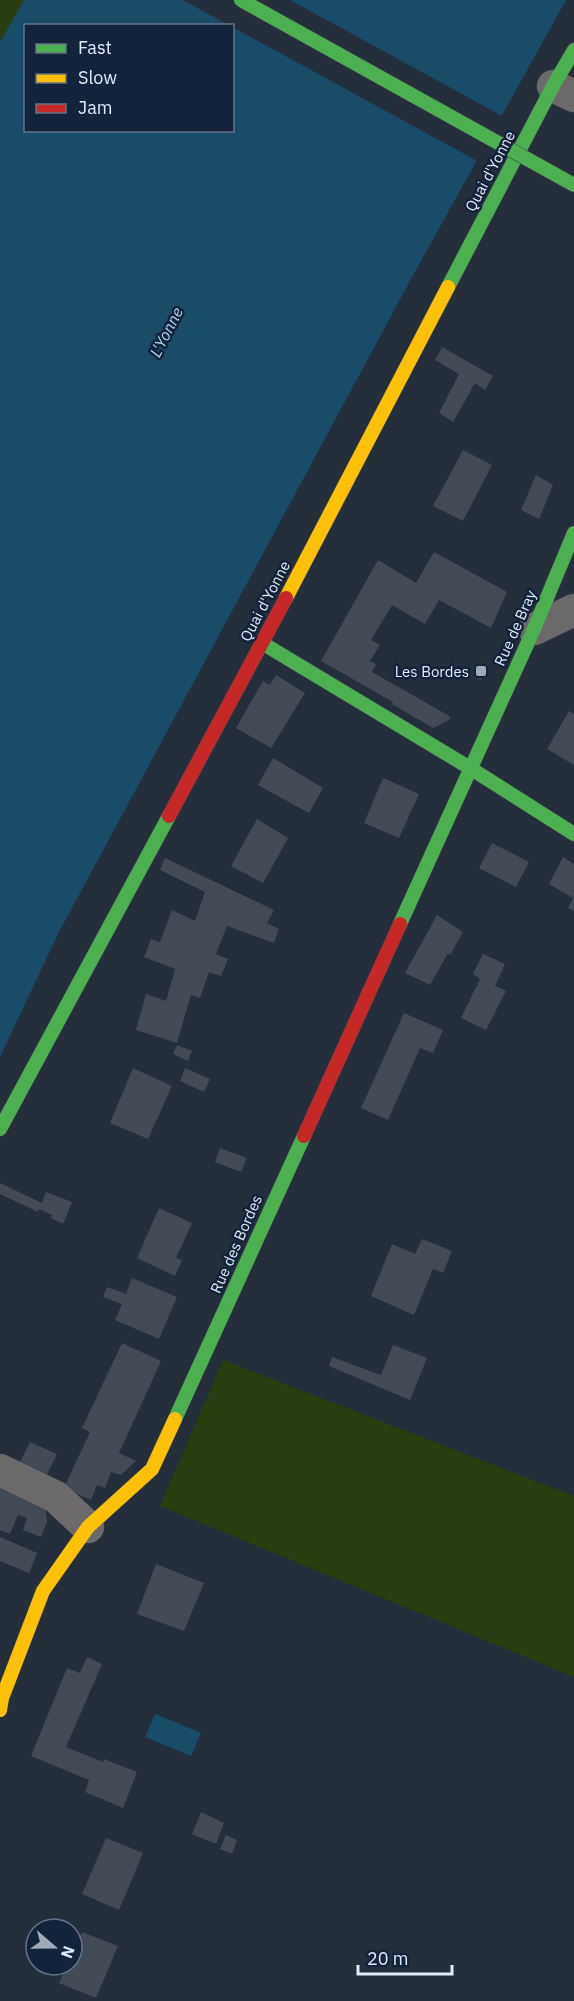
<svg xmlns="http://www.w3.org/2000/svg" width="574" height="2001" viewBox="0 0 574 2001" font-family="'IBM Plex Sans',sans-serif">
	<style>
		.green { fill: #293e11 }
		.water { fill: #184c68; fill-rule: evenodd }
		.pier { fill: #252e3b }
		.building { fill: #424a55 }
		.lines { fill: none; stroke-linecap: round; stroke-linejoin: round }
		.street-casing { stroke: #414954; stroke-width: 33 }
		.fast-casing { stroke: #414954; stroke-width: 15 }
		.slow-casing { stroke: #414954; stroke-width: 15 }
		.jam-casing { stroke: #414954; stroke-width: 15 }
		.street { stroke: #6c696b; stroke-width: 32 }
		.fast { stroke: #4caf50; stroke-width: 14 }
		.slow { stroke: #ffc107; stroke-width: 14 }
		.jam { stroke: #c62828; stroke-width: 14 }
		.fast-bridge-casing { stroke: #414954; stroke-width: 15; stroke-linecap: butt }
		.fast-bridge { stroke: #4caf50; stroke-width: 14 }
		.poi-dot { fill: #9fa9b7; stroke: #132339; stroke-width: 2 }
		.labels { text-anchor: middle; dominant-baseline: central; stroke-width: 5; stroke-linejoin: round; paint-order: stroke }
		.street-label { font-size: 15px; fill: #e0ebfa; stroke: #132339 }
		.poi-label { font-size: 15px; fill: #e0ebfa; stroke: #132339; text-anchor: end }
		.water-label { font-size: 16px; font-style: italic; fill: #a8d5f1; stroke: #132339 }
	</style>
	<rect width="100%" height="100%" fill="#252e3b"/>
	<g class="green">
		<polygon points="0,0 24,0 0,42"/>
		<polygon points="223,1360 574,1496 574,1677 160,1506"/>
	</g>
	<g class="water">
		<path d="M24,0H566L411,279L58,934L0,1057V42ZM26,26H232V130H26Z"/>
		<polygon points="155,1714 201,1733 191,1756 145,1737"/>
	</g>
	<polygon class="pier" points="183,0 290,0 504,117 479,162"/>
	<g class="building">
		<polygon points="442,347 493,376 485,390 475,383 453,422 439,413 459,374 435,360"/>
		<polygon points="463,450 492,465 463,521 433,506"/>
		<polygon points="536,475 553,485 539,519 521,510"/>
		<polygon points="434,552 507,592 491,628 439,600 425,624 392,605 371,640 380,645 370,661 376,664 372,672 451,717 449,720 433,728 392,704 393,702 321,661 378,560 416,583"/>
		<polygon points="481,663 487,666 481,680 474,677"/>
		<polygon points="276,675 305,693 271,748 236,728 263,681 270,685"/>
		<polygon points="569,711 574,714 574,765 547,749"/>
		<polygon points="273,758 323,788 309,813 258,785"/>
		<polygon points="383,778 419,794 399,838 364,823"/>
		<polygon points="257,819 288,838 263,883 231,866"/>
		<polygon points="492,843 529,862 516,887 479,868"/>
		<polygon points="563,857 574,864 574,911 568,908 573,898 549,884"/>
		<polygon points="165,858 274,910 267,923 279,929 274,943 227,926 216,954 228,959 221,976 209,972 200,998 191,995 177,1043 136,1030 146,994 166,1001 175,969 144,957 151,939 160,942 172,910 195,921 205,892 160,870"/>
		<polygon points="437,915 463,932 450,955 448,953 430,985 405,973"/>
		<polygon points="483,954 505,964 495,986 506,991 486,1030 461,1018 480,979 473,974"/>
		<polygon points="404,1013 443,1030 433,1053 420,1048 388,1120 361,1108"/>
		<polygon points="177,1045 192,1051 188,1061 173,1054"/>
		<polygon points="133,1068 172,1086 148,1139 110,1123"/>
		<polygon points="185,1068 210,1079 204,1092 180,1081"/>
		<polygon points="220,1148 247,1158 241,1172 215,1162"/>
		<polygon points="0,1183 42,1203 46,1192 72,1202 63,1224 51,1218 52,1215 39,1209 38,1212 0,1194"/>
		<polygon points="159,1208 192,1223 176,1258 182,1260 175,1276 137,1258"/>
		<polygon points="422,1239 452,1251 443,1273 433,1269 414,1315 371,1296 392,1244 415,1254"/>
		<polygon points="132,1278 177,1297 159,1339 115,1320 122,1304 103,1297 107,1287 126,1294"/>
		<polygon points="122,1343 161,1361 119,1453 136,1461 121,1475 111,1472 105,1488 97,1485 91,1500 64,1488 90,1432 82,1428"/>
		<polygon points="393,1345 427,1358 410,1400 329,1366 332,1357 381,1375"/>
		<polygon points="30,1442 57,1454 45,1479 18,1466"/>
		<polygon points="0,1484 45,1506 47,1521 41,1537 23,1530 27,1518 18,1515 10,1534 0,1530"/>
		<polygon points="0,1537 37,1553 29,1573 0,1561"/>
		<polygon points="156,1564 204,1583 184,1631 137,1614"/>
		<polygon points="87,1657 102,1664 66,1747 103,1762 104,1759 137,1772 123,1808 85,1792 89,1780 31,1756 67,1668 80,1673"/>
		<polygon points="201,1812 224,1823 216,1844 192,1834"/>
		<polygon points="226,1835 237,1840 232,1854 220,1849"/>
		<polygon points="106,1838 143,1853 119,1910 82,1894"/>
		<polygon points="82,1932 118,1946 96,1998 59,1983 67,1965 72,1965 72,1954"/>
	</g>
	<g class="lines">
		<defs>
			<g id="street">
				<polyline points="553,86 574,96"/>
				<polyline points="534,629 574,610"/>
				<polyline points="0,1470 56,1497 88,1527"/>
			</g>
			<g id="fast">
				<polyline points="448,287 553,86 574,50"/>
				<polyline points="262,643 470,768 574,834"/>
				<polyline points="400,924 534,629 574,533"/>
				<polyline points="0,1129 169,816"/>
				<polyline points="175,1419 304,1136"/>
			</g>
			<g id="slow">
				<polyline points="286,598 448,287"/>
				<polyline points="0,1710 2,1698 43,1591 88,1527 152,1469 175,1419"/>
			</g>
			<g id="jam">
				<polyline points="169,816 286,598"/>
				<polyline points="304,1136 400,924"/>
			</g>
		</defs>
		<use href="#street" class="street-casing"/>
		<use href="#fast" class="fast-casing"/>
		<use href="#slow" class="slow-casing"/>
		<use href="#jam" class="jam-casing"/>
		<use href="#street" class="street"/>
		<use href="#fast" class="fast"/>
		<use href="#slow" class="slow"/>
		<use href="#jam" class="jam"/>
		<defs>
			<polyline id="fast-bridge" points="241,0 574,185"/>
		</defs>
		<use href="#fast-bridge" class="fast-bridge-casing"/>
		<use href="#fast-bridge" class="fast-bridge"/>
	</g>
	<rect class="poi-dot" x="475" y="665" width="12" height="12" rx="3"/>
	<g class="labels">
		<g class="street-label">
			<text transform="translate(490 171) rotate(-62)">Quai d'Yonne</text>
			<text transform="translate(265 601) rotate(-62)">Quai d'Yonne</text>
			<text transform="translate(515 628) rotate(-66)">Rue de Bray</text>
			<text transform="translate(236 1244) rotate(-66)">Rue des Bordes</text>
		</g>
		<g class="poi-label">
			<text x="469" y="671">Les Bordes</text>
		</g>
		<g class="water-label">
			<text transform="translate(166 332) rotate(-63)">L'Yonne</text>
		</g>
	</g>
	<rect x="24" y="24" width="210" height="108" fill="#132339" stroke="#657386" stroke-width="1.5"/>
	<rect x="36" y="44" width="30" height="9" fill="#4caf50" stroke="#657386" stroke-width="1.5"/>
	<text x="78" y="54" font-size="18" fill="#e0ebfa">Fast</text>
	<rect x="36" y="74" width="30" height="9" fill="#ffc107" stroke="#657386" stroke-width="1.5"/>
	<text x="78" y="84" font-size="18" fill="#e0ebfa">Slow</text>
	<rect x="36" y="104" width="30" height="9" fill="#c62828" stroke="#657386" stroke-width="1.5"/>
	<text x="78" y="114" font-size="18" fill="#e0ebfa">Jam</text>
	<g transform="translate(54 1947) rotate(110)"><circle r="28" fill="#132339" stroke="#657386" stroke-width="1.5"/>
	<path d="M0-4.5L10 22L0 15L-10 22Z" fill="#9fa9b7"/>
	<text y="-9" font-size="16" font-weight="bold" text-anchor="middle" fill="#e0ebfa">N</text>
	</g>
	<path d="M358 1965v9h94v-9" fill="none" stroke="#e0ebfa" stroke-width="3"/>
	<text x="367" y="1965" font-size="18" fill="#e0ebfa" stroke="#132339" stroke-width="4.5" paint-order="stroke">20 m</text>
</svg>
